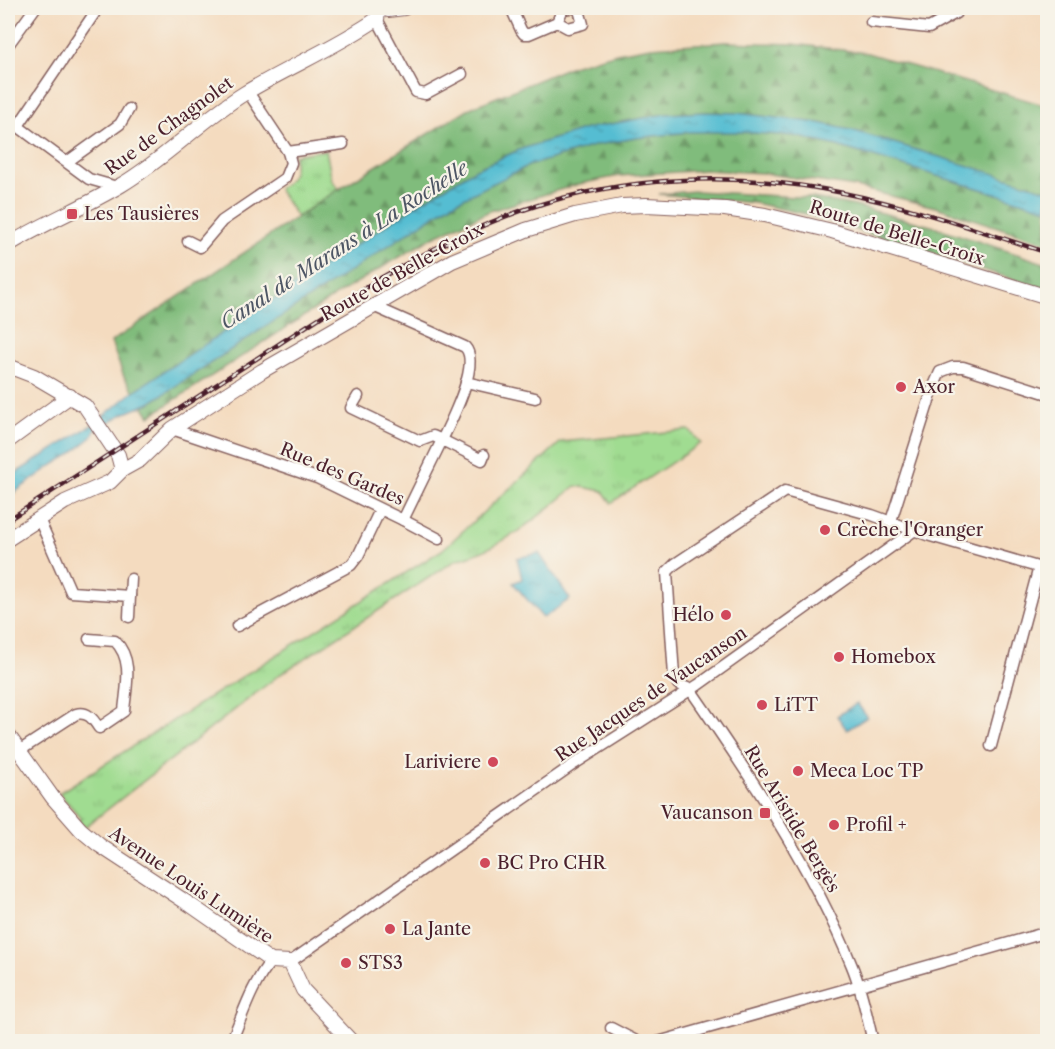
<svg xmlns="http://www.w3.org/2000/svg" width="1055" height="1049" viewBox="0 0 1055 1049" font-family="'Libre Caslon Text',serif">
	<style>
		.grass { fill: url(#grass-tufts); stroke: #757e5e; stroke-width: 1.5 }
		.forest { fill: url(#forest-firs); stroke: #656e53; stroke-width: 1.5 }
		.water { fill: url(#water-ripples); stroke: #506e7e; stroke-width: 1.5 }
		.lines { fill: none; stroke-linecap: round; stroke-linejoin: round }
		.street-casing { stroke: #86615f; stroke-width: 13 }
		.secondary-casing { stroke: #86615f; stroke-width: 16 }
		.street { stroke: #fff; stroke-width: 10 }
		.secondary { stroke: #fff; stroke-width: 14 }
		.rail-casing { stroke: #4a1f2b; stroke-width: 4.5 }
		.rail { stroke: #f7f3e8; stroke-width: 2; stroke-dasharray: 7; stroke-linecap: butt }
		.poi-dot { fill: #d1495b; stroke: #f7f3e8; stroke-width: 2 }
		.labels { text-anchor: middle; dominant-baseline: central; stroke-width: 4.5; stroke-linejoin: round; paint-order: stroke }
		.street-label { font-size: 18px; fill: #4a1f2b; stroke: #f7f3e8 }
		.poi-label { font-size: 18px; fill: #4a1f2b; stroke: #f7f3e8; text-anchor: start }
		.water-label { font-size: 20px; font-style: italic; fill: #4e5665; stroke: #f7f3e8 }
	</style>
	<defs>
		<pattern id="grass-tufts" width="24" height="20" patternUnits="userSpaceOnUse" patternTransform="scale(1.5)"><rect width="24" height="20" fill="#a0dc91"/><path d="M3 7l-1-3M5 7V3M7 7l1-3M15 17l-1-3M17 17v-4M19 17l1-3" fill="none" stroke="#8bbc7d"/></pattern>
		<pattern id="forest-firs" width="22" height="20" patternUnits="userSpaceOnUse" patternTransform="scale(1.5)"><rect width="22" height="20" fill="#80bc7b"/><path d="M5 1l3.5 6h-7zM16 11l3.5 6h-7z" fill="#6b9865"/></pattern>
		<pattern id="water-ripples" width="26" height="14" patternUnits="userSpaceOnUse" patternTransform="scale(1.5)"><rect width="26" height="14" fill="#55bdd2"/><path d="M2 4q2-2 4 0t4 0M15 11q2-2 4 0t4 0" fill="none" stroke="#4899ab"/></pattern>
	</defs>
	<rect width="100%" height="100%" fill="#f7f3e8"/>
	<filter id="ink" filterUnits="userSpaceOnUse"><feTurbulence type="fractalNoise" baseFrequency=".0167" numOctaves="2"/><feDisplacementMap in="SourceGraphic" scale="12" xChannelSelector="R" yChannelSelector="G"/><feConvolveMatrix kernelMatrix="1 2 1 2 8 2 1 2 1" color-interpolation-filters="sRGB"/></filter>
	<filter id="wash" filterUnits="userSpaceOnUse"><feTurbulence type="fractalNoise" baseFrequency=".008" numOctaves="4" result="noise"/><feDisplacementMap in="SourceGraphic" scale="24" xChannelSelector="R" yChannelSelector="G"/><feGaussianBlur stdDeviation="1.35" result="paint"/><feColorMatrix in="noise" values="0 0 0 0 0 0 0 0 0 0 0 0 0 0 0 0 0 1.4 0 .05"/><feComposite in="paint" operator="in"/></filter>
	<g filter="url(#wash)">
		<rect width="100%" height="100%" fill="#f4dbbf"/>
		<g class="grass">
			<path d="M326,150L332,180L339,189L297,217L278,189C292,180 296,172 294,155Z"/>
			<path d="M689,430L701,443L611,503L603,491L576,486C539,515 504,549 456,560L279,675L85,827L78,821L81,818L59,793L442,550L561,442Z"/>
		</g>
		<g class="forest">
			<polygon points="726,42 793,44 867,53 1047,106 1047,243 939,208 855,187 763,173 706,170 619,176 579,184 490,211 433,237 341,292 150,416 124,377 111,342 339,189 468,109 572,66 617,53 651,47"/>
			<polygon points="696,191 812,198 855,206 935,227 1047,264 1047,290 806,214 754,203 659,194"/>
		</g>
		<g class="water">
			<polygon points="704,112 737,113 820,123 855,131 1047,190 1047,209 837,146 795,136 738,132 690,132 636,138 597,145 528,166 450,205 150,403 123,414 95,430 92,437 70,455 53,465 8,497 8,478 92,425 137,389 418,204 474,170 521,149 589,128 665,114"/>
			<polygon points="539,553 570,599 543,618 513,583 522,579 517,558"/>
			<polygon points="857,703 867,717 847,730 837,716"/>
		</g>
	</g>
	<g filter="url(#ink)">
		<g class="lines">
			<defs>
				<g id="street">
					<polyline points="511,8 521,30 524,34 529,34 557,22 563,9 570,8"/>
					<polyline points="377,19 416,92 425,94 462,74"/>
					<polyline points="557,22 568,28 583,24 579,10 574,8"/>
					<polyline points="871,22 929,28 956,13 957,8"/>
					<polyline points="8,45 35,8"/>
					<polyline points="8,119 89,179 117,187"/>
					<polyline points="18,126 98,8"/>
					<polyline points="288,152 343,144"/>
					<polyline points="67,162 120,124 129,109"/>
					<polyline points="188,241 200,247 222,221 285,178 291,163 288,152 248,92"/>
					<polyline points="466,382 535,398"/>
					<path d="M358,396L351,408L420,441L433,436L442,440C451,421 481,364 465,347L373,306"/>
					<polyline points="172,429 317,478 403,520 442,440 482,460 484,455"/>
					<polyline points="39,519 71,592 130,596 129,617"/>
					<polyline points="403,520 439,539"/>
					<polyline points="891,521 933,388 940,372 953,367 963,367 1048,394"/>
					<polyline points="130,596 131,579"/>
					<polyline points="237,626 351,565 358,556 380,510"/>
					<polyline points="690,689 678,684 674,676 667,572 675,564 785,491 872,515 927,535 1048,570"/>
					<path d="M690,689C751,777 812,867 852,966C862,990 867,1017 873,1042"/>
					<polyline points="991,746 1039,567"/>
					<path d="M19,751L76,714C88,711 93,719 99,728L124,711C126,687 134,660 115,641L89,639"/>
					<polyline points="290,962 574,764 698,685 915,530"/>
					<polyline points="611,1028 638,1042"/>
					<path d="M231,1042C243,1014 252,984 271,961"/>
					<polyline points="658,1042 1048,932"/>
				</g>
				<g id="secondary">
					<polyline points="388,10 404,8"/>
					<path d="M8,245C44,223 84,207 121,185C165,159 201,120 245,93C288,67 335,48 377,19L378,13"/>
					<polyline points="8,366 34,376 85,406 118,455 122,470"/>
					<polyline points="8,441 70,396"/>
					<polyline points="8,539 65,502 110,482 122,470 140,460 172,429 262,371 452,261 526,230 575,215 622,206 646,205 725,209 765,215 832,231 1048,297"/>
					<polyline points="8,735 53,798 81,830 99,845 192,906 271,961 290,962 303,990 352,1042"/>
				</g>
			</defs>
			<use href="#street" class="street-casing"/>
			<use href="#secondary" class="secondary-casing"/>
			<use href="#street" class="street"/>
			<use href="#secondary" class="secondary"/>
			<defs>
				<path id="rail" d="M8,520L379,279C426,252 474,227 526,209C626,175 740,171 843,193C913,207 980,231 1048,253"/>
			</defs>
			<use href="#rail" class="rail-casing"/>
			<use href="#rail" class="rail"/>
		</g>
	</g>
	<g class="poi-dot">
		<rect x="66" y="208" width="12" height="12" rx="3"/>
		<circle cx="901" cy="387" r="6"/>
		<circle cx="825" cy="530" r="6"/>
		<circle cx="726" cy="615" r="6"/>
		<circle cx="839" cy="657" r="6"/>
		<circle cx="762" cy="705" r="6"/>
		<circle cx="493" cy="762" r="6"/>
		<circle cx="798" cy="771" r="6"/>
		<rect x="759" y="807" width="12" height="12" rx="3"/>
		<circle cx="834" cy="825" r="6"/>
		<circle cx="485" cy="863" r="6"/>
		<circle cx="390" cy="929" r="6"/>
		<circle cx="346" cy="963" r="6"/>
	</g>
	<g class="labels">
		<g class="street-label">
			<text transform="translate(169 126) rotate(-36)">Rue de Chagnolet</text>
			<text transform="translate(897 233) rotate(17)">Route de Belle-Croix</text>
			<text transform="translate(402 272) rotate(-29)">Route de Belle-Croix</text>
			<text transform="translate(342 474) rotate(23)">Rue des Gardes</text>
			<text transform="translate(651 694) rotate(-34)">Rue Jacques de Vaucanson</text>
			<text transform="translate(792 819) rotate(59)">Rue Aristide Bergès</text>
			<text transform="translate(191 885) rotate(34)">Avenue Louis Lumière</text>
		</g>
		<g class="poi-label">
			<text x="84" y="214">Les Tausières</text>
			<text x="913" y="387">Axor</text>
			<text x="837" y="530">Crèche l'Oranger</text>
			<text x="714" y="615" text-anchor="end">Hélo</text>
			<text x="851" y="657">Homebox</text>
			<text x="774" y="705">LiTT</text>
			<text x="481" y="762" text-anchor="end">Lariviere</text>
			<text x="810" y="771">Meca Loc TP</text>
			<text x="753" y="813" text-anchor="end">Vaucanson</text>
			<text x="846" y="825">Profil +</text>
			<text x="497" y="863">BC Pro CHR</text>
			<text x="402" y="929">La Jante</text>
			<text x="358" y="963">STS3</text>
		</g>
		<g class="water-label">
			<text transform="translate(344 245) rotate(-33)">Canal de Marans à La Rochelle</text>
		</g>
	</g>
	<rect width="1055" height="1049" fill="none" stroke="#f7f3e8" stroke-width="30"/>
</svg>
